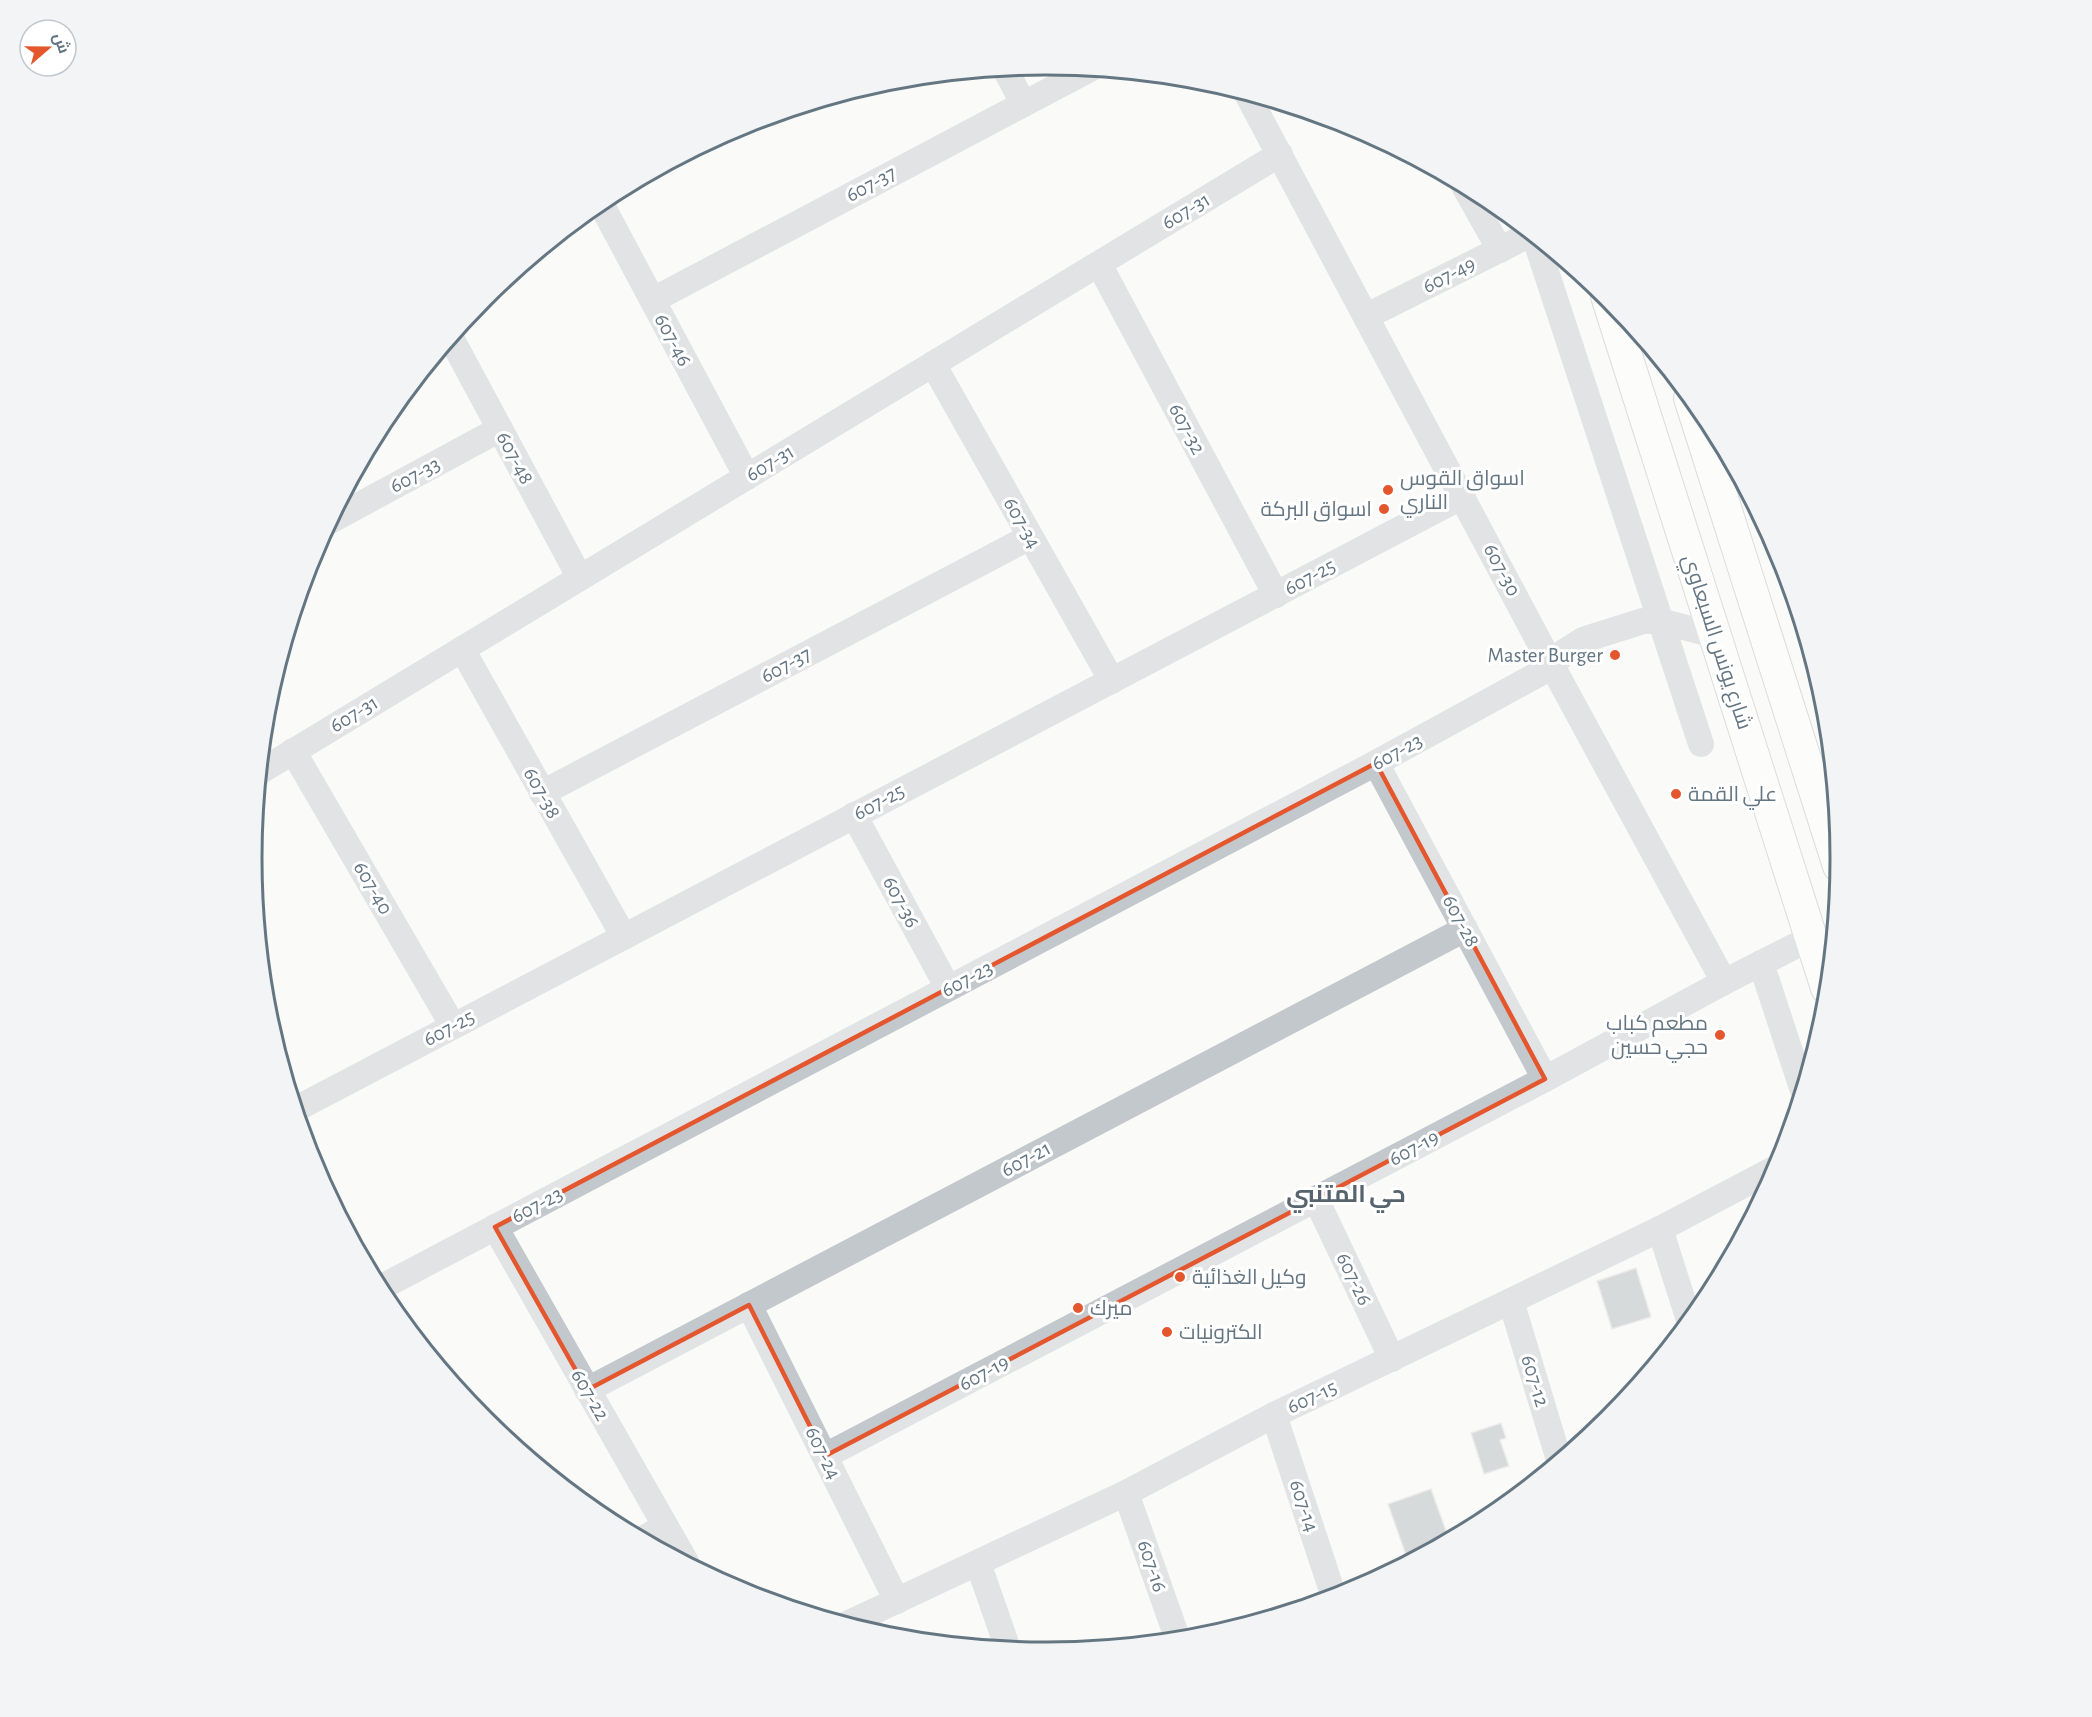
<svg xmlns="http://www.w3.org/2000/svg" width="2092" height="1717" viewBox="0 0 2092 1717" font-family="'Alegreya Sans',Cairo,sans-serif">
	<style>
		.building { fill: #aab3b9; stroke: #dcdcda; stroke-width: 1.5 }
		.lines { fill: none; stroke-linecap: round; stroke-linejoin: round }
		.major-casing { stroke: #b5babe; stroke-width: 34 }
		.minor { stroke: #c3c8cc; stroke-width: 26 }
		.major { stroke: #fff; stroke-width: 32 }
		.marked { fill: none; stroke: #e4572e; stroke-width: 4.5; stroke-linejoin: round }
		.poi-dot { fill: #e4572e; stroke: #fff; stroke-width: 2 }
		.labels { text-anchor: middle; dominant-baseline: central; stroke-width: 6; stroke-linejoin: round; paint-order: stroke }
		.street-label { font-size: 21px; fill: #657683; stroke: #fff }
		.poi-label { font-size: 21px; fill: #657683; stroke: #fff; text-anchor: start }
		.quarter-label { font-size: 24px; font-weight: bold; fill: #57646e; stroke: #fff }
		.rim { fill: none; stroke: #657683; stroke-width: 3 }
	</style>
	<rect width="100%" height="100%" fill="#fafaf8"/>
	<g class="building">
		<polygon points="1636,1268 1651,1317 1612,1329 1597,1281"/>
		<polygon points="1501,1423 1506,1438 1500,1440 1509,1466 1484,1474 1471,1433"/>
		<polygon points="1431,1489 1449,1539 1408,1561 1388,1504"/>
	</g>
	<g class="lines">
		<defs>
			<g id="major">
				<polyline points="1607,296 1827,988"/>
				<polyline points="1690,398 1839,866"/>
			</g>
		</defs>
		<use href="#major" class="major-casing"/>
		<g class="minor">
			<polyline points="1005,69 1023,103"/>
			<polyline points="1247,94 1544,651 1724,982"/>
			<polyline points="1464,186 1500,250"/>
			<polyline points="600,202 747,477"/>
			<polyline points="1535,238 1701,744"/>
			<polyline points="1099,264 1276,595"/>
			<polyline points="653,300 1090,69"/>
			<polyline points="1367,316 1531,234"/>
			<polyline points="451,338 580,578"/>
			<polyline points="933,364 1112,681"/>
			<polyline points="330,521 500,429"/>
			<polyline points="462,649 624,937"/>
			<polyline points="293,751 453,1026"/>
			<polyline points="1376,763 1545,1079"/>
			<polyline points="261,771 1280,154"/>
			<polyline points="542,793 1030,537"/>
			<polyline points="854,815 948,988"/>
			<polyline points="1761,963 1802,1088"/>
			<polyline points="296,1109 1463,496"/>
			<polyline points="1316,1199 1392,1359"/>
			<polyline points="495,1227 686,1562"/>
			<polyline points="1660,1229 1689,1320"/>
			<polyline points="380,1288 1376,763 1553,666 1564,652 1583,640 1643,621 1660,621 1714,635"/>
			<polyline points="1511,1301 1559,1460"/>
			<polyline points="749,1305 897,1601"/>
			<polyline points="587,1390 1465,929"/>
			<polyline points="1274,1415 1334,1597"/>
			<polyline points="825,1456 1545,1079 1724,982 1811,938"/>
			<polyline points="1126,1493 1178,1640"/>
			<polyline points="643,1539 665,1526"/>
			<polyline points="978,1563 1008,1649"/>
			<polyline points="847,1624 1126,1493 1274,1415 1660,1229 1776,1168"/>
		</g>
		<use href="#major" class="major"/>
	</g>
	<path d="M0 0H2092V1717H0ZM1376,763L1545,1079L825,1456L749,1305L587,1390L495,1227Z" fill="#fafaf8" fill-opacity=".55" fill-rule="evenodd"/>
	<path class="marked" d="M1376,763L1545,1079L825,1456L749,1305L587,1390L495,1227Z"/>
	<g class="poi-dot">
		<circle cx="1388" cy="490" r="6"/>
		<circle cx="1384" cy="509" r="6"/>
		<circle cx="1615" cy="655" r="6"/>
		<circle cx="1676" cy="794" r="6"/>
		<circle cx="1720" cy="1035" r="6"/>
		<circle cx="1180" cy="1277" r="6"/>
		<circle cx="1078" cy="1308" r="6"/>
		<circle cx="1167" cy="1332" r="6"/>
	</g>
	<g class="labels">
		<g class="street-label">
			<text transform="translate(871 184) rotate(-28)">607-37</text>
			<text transform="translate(1186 211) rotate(-31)">607-31</text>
			<text transform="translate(1449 275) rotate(-27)">607-49</text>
			<text transform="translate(673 340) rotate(62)">607-46</text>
			<text transform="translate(1187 429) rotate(62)">607-32</text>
			<text transform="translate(515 458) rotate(62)">607-48</text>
			<text transform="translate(770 463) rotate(-31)">607-31</text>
			<text transform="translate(415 475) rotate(-28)">607-33</text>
			<text transform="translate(1022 523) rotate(61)">607-34</text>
			<text transform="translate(1502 570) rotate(62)">607-30</text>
			<text transform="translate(1310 577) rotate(-28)">607-25</text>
			<text transform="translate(1717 642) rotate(72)">شارع يونس السبعاوي</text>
			<text transform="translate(786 665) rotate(-28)">607-37</text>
			<text transform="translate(354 714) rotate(-31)">607-31</text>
			<text transform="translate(1397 752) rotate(-29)">607-23</text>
			<text transform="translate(542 793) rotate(61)">607-38</text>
			<text transform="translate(879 802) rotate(-28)">607-25</text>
			<text transform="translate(373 888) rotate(60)">607-40</text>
			<text transform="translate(901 902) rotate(62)">607-36</text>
			<text transform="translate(1461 921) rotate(62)">607-28</text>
			<text transform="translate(967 979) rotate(-28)">607-23</text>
			<text transform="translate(449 1028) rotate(-28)">607-25</text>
			<text transform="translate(1414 1148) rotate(-28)">607-19</text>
			<text transform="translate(1026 1159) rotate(-28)">607-21</text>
			<text transform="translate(537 1205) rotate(-28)">607-23</text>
			<text transform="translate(1354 1279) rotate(64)">607-26</text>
			<text transform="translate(984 1373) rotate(-28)">607-19</text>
			<text transform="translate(1535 1381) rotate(73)">607-12</text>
			<text transform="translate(590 1395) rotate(60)">607-22</text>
			<text transform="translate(1312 1397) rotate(-25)">607-15</text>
			<text transform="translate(823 1453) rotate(64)">607-24</text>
			<text transform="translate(1304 1506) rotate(72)">607-14</text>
			<text transform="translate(1152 1566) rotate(71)">607-16</text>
		</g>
		<g class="poi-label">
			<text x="1400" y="478">اسواق القوس<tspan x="1400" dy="24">الناري</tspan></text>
			<text x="1372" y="509" text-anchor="end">اسواق البركة</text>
			<text x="1603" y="655" text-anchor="end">Master Burger</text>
			<text x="1688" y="794">علي القمة</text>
			<text x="1708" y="1023" text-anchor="end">مطعم كباب<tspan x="1708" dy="24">حجي حسين</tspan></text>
			<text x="1192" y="1277">وكيل الغذائية</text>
			<text x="1090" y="1308">ميرك</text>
			<text x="1179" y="1332">الكترونيات</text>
		</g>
		<g class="quarter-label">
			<text x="1346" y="1195">حي المتنبي</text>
		</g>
	</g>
	<path d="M0 0H2092V1717H0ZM1045 75H1047A783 783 0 0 1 1830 858V859A783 783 0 0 1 1047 1642H1045A783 783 0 0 1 262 859V858A783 783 0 0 1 1045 75Z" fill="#f3f4f5" fill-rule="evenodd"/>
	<path class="rim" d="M1045 75H1047A783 783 0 0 1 1830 858V859A783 783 0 0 1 1047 1642H1045A783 783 0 0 1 262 859V858A783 783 0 0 1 1045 75Z"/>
	<g transform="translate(48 48) rotate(70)"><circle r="28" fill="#ffffff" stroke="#c1c8cd" stroke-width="1.5"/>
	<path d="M0-4.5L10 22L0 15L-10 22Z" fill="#e4572e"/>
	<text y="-9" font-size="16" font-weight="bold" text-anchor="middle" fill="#657683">ش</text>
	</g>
</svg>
